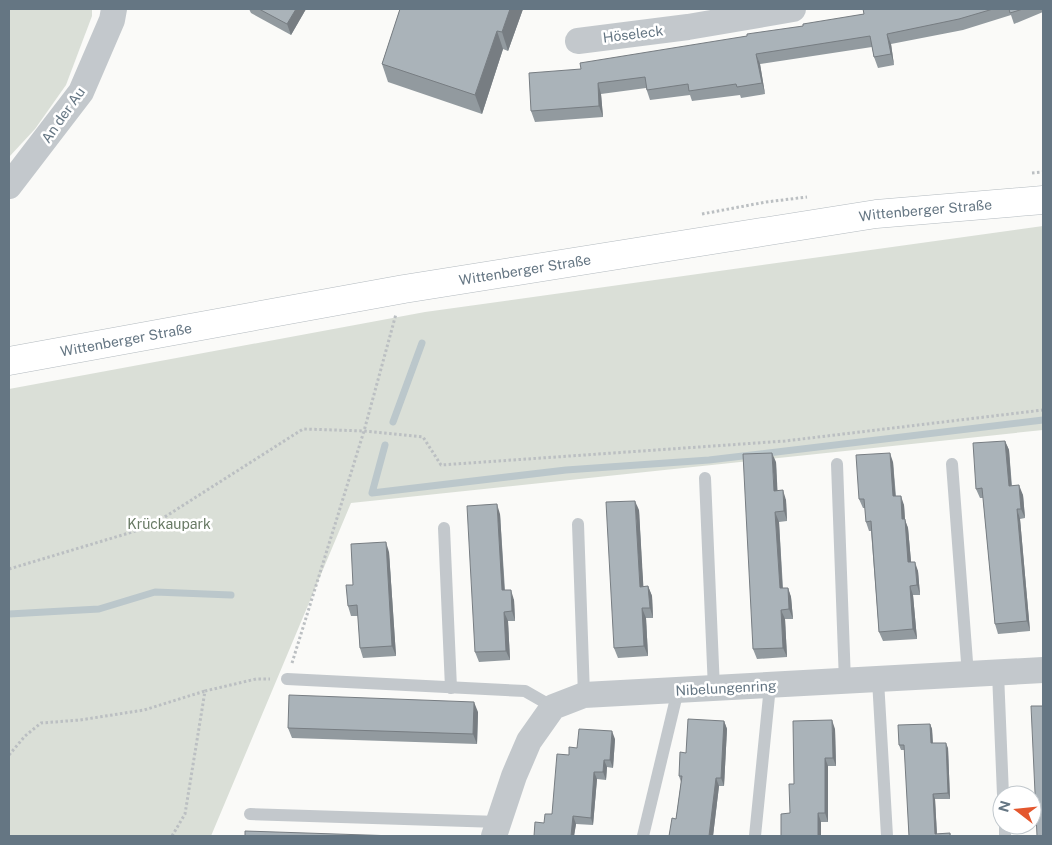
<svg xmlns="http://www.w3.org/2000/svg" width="1052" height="845" viewBox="0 0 1052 845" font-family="'Public Sans',sans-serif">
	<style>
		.green { fill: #dadfd7 }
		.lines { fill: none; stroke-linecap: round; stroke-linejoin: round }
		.stream { stroke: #bbc7cb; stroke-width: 7 }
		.secondary-casing { stroke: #b3babf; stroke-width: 29 }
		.path { stroke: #bbbfc2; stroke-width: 3; stroke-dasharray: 2.5 2.5; stroke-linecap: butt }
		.service { stroke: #c3c8cc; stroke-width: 12 }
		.minor { stroke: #c3c8cc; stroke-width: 26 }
		.secondary { stroke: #fff; stroke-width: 28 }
		.wall { fill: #929a9f }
		.shaded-wall { fill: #777d82 }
		.building { fill: #aab3b9; stroke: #777d82 }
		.labels { text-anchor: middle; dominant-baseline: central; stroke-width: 5; stroke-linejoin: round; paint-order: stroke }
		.street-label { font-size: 14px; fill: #657683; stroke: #fff }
		.park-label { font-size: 14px; fill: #687a64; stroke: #fff }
	</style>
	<rect width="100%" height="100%" fill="#fafaf8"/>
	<g class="green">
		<polygon points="9,9 92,9 92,16 66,85 35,129 9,157"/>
		<polygon points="1043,226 1043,430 351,503 211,836 9,836 9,389 425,312"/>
	</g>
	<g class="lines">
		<g class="stream">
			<polyline points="393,422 422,343"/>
			<polyline points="385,445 372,493 566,470 709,460 1043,420"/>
			<polyline points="9,614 99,609 155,592 231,595"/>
		</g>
		<defs>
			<g id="secondary">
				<path id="s1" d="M9,361L404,289L876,214L1043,200"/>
			</g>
		</defs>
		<use href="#secondary" class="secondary-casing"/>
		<g class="path">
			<polyline points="1032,173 1043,172"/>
			<polyline points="702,214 766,202 807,197"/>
			<polyline points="9,569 149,527 303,429 364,431 423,437 441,465 785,441 1043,410"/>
			<polyline points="292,663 364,431 396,314"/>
			<polyline points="9,755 25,736 41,723 80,720 144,710 205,691"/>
			<polyline points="172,836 185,814 205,691 256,679 270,679"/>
		</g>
		<g class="service">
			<polyline points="837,464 845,682"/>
			<polyline points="952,464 968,675"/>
			<polyline points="705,478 714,689"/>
			<polyline points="578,524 584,695"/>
			<polyline points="444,528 451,688"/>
			<polyline points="998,673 1003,795"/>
			<polyline points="287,679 525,691 553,707"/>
			<polyline points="878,680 887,836"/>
			<polyline points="250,814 499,822"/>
			<polyline points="1005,825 1005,836"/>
			<polyline points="643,836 678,690"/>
			<polyline points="755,836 770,686"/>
		</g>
		<g class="minor">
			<polyline points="578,41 688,27 793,9"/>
			<polyline points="9,186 81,92 112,20 114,9"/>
			<polyline points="494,836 514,776 529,741 553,707 584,695 1043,670"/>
		</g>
		<use href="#secondary" class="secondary"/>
	</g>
	<g class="wall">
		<polygon points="249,9 306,9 291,35 251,13"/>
		<polygon points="400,9 523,9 508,51 503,49 482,114 388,82 382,64"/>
		<polygon points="863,9 1043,9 1043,12 1014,24 1011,15 963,30 891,44 894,65 878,68 874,57 872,47 760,64 765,94 741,98 740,95 692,101 690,95 650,100 646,88 601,94 603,117 535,122 531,111 581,69 747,36 803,26 864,14"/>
		<polygon points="1005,441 1009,450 1012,486 1023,495 1025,518 1020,519 1030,631 998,634 995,624 983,498 980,498 976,489"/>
		<polygon points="776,462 777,490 786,500 787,521 779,522 783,588 788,588 791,597 793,619 785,619 787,657 757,659 753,649"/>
		<polygon points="893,462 896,496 904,505 905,520 908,528 911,562 918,571 920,595 913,595 917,639 883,641 879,632 871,531 869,531 866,522 865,508 863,508 859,499"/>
		<polygon points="639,510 643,587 648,586 652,596 653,618 646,618 648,656 618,658 614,648"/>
		<polygon points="500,514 505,590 514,600 515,621 508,621 510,660 479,662 475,652"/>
		<polygon points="389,552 396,656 363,658 360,648 358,616 351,616 348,606 353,585"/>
		<polygon points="478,712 477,744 292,738 288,728"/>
		<polygon points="724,721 727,729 724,786 719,786 713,836 669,836 676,819 681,782 679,776 686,753"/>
		<polygon points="930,724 932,729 933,743 948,748 950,799 935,799 937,834 950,833 951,836 909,836 905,750 901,750 899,745"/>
		<polygon points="835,729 836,766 828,766 828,822 821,822 821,836 781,836 790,813 794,784"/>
		<polygon points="615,739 613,768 607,767 606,780 597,779 593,825 576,824 574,836 534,836 544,823 552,814 569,755 577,748"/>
	</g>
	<g class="shaded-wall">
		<polygon points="296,9 306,9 291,35 287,24"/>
		<polygon points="510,9 523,9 508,51 502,32"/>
		<polygon points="497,31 503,49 482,114 475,95"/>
		<polygon points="887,34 891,44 894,65 891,54"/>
		<polygon points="756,54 760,64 765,94 762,83"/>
		<polygon points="598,83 601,94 603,117 599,106"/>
		<polygon points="1005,441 1009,450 1012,495 1009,486"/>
		<polygon points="772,453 776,462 778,500 774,491"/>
		<polygon points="890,453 893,462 896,506 893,496"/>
		<polygon points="1019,485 1023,495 1025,518 1021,509"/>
		<polygon points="783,490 786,500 787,521 784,511"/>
		<polygon points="901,496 904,505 905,520 908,528 912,572 908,562 902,519"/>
		<polygon points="635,501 639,510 644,597 640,587"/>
		<polygon points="497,504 500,514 505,600 502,590"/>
		<polygon points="1017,509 1020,519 1030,631 1027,621"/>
		<polygon points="775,512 779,522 783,598 780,588"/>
		<polygon points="386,542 389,552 396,656 392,646"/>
		<polygon points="915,562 918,571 920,595 917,585"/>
		<polygon points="648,586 652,596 653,618 650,608"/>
		<polygon points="910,586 913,595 917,639 913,629"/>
		<polygon points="788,588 791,597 793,619 789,609"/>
		<polygon points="511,590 514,600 515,621 512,611"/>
		<polygon points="642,608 646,618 648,656 644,646"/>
		<polygon points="781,610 785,619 787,657 783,648"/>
		<polygon points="504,612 508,621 510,660 506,651"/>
		<polygon points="474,702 478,712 477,744 473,734"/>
		<polygon points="832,720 835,729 836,766 833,758"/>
		<polygon points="724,721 727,729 724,786 721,778"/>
		<polygon points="930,724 932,729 933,749 931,743"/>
		<polygon points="612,731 615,739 613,768 610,760"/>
		<polygon points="946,743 948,748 950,799 948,793"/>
		<polygon points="825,758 828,766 828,822 825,813"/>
		<polygon points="604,760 607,767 606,780 603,772"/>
		<polygon points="594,772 597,779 593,825 591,818"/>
		<polygon points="716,778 719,786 713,836 709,836"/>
		<polygon points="933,794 935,799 937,836 935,834"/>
		<polygon points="818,813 821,822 821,836 818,836"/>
		<polygon points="573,816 576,824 574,836 571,836"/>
	</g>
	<g class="building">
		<polygon points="259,9 296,9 287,24"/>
		<polygon points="400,9 510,9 502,32 497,31 475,95 382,64"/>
		<polygon points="863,9 993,9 959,19 887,34 891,54 874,57 870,36 756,54 762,83 737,87 736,84 689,91 688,84 647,90 645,77 598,83 599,106 531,111 529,73 581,69 580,63 747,36 747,34 803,26 803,24 864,14"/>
		<polygon points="1009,9 1023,9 1010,13"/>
		<polygon points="1005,441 1009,486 1019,485 1021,509 1017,509 1027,621 995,624 982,488 976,489 973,443"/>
		<polygon points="772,453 774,491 783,490 784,511 775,512 780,588 788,588 789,609 781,610 783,648 753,649 743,454"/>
		<polygon points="890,453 893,496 901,496 902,519 905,519 908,562 915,562 917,585 910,586 913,629 879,632 871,521 866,522 864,499 859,499 856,455"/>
		<polygon points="635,501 640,587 648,586 650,608 642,608 644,646 614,648 606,502"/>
		<polygon points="497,504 502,590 511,590 512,611 504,612 506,651 475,652 467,506"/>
		<polygon points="386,542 392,646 360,648 357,605 348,606 346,585 353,585 351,544"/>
		<polygon points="289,695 474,702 473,734 288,728"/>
		<polygon points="1031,706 1043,706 1043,836 1037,836"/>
		<polygon points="688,719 724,721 721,778 716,778 709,836 669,836 672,818 676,819 682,776 679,776 680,752 686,753"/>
		<polygon points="832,720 833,758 825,758 825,813 818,813 818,836 781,836 781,814 790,813 789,784 794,784 793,721"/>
		<polygon points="930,724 931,743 946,743 948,793 933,794 935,834 950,833 950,836 909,836 904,745 899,745 898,725"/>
		<polygon points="579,729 612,731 610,760 604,760 603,772 594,772 591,818 573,816 571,836 534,836 535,822 544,823 545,814 552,814 557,754 569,755 569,747 577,748"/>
		<polygon points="245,831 396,836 245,836"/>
	</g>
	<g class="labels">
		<g class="street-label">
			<text transform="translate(633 34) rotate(-7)">Höseleck</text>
			<text transform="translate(63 115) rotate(-55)">An der Au</text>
			<text stroke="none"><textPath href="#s1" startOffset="929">Wittenberger Straße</textPath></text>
			<text stroke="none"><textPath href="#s1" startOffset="524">Wittenberger Straße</textPath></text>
			<text stroke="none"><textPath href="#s1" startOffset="119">Wittenberger Straße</textPath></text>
			<text transform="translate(726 688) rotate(-3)">Nibelungenring</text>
		</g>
		<g class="park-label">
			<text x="169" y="524">Krückaupark</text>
		</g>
	</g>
	<rect width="1052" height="845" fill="none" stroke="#657683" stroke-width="20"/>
	<g transform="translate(1017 810) rotate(286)"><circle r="24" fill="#ffffff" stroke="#c1c8cd"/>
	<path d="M0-4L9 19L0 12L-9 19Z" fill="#e4572e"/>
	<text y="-8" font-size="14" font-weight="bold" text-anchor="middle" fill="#657683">N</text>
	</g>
</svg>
